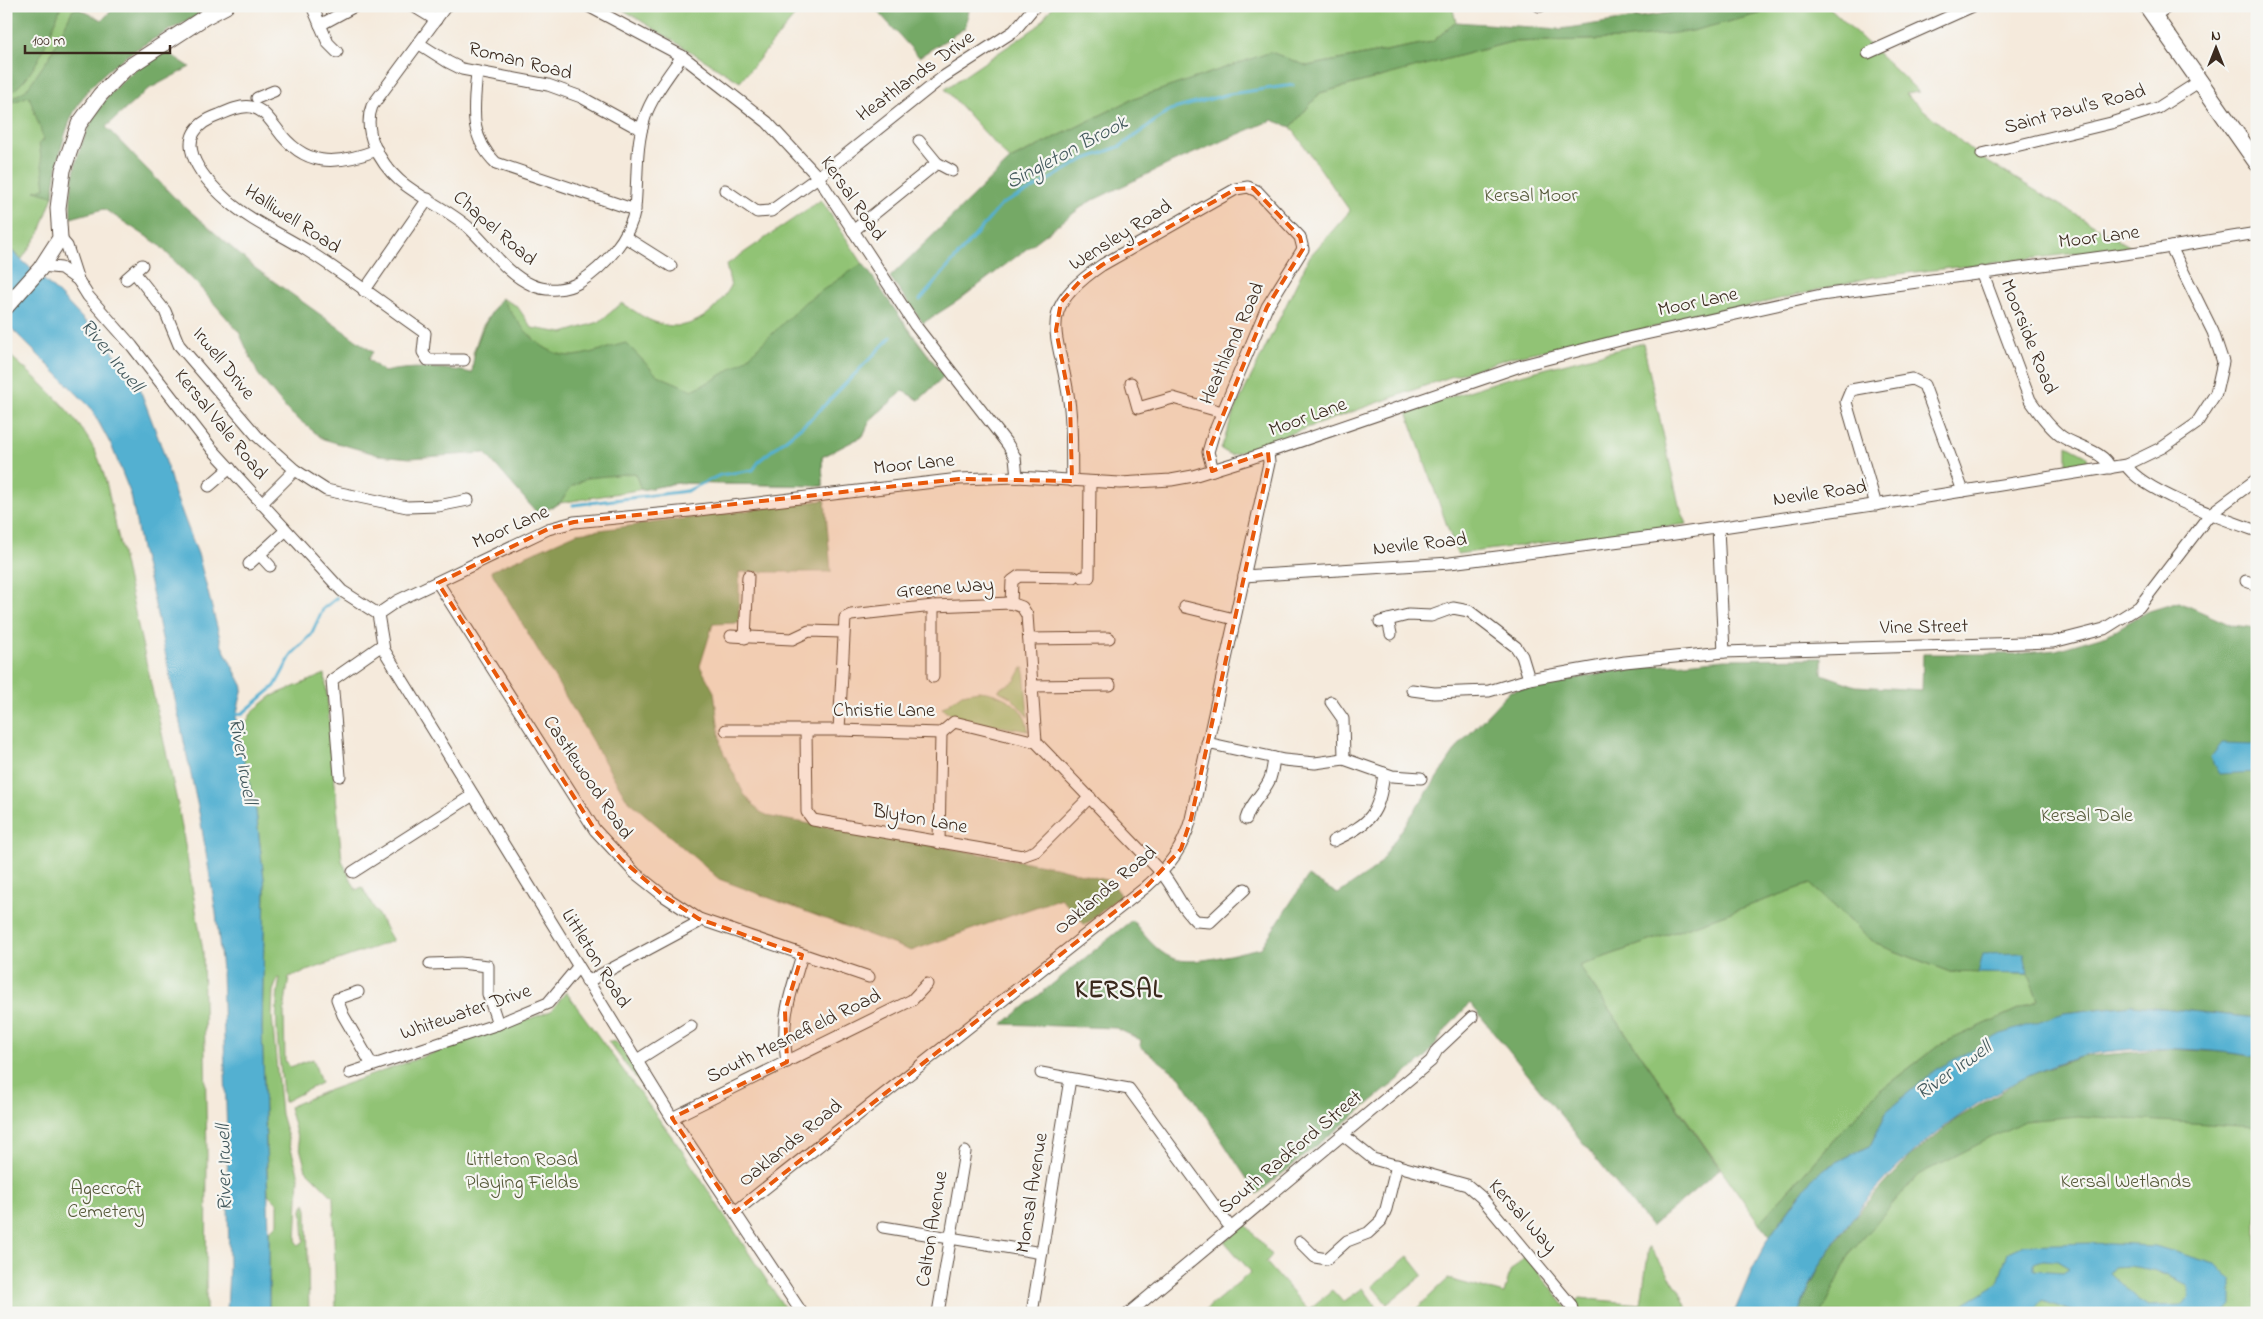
<svg xmlns="http://www.w3.org/2000/svg" width="2263" height="1319" viewBox="0 0 2263 1319" font-family="'Indie Flower',sans-serif">
	<style>
		.green { fill: #91c374; stroke: #667649 }
		.forest { fill: #74a966; stroke: #586a42 }
		.water { fill: #53b0d1; stroke: #476d78; fill-rule: evenodd }
		.lines { fill: none; stroke-linecap: round; stroke-linejoin: round }
		.stream { stroke: #53b0d1; stroke-width: 3 }
		.minor-casing { stroke: #57473a; stroke-width: 13 }
		.major-casing { stroke: #57473a; stroke-width: 17 }
		.highway-casing { stroke: #57473a; stroke-width: 18 }
		.minor { stroke: #fff; stroke-width: 11 }
		.major { stroke: #fff; stroke-width: 15 }
		.highway { stroke: #fff; stroke-width: 16 }
		.marked { fill: #e8590c; fill-opacity: 0.2; stroke: #e8590c; stroke-width: 4; stroke-dasharray: 10 6; stroke-linejoin: round }
		.labels { text-anchor: middle; dominant-baseline: central; stroke-width: 4.5; stroke-linejoin: round; paint-order: stroke }
		.street-label { font-size: 20px; fill: #3b2a1e; stroke: #f6f6f2 }
		.park-label { font-size: 20px; fill: #555838; stroke: #f6f6f2 }
		.water-label { font-size: 21px; font-style: italic; fill: #43595d; stroke: #f6f6f2 }
		.district-label { font-size: 25px; font-weight: bold; letter-spacing: 1px; fill: #3b2a1e; stroke: #f6f6f2 }
	</style>
	<rect width="100%" height="100%" fill="#f6f6f2"/>
	<filter id="ink" filterUnits="userSpaceOnUse"><feTurbulence type="fractalNoise" baseFrequency=".02" numOctaves="2"/><feDisplacementMap in="SourceGraphic" scale="10" xChannelSelector="R" yChannelSelector="G"/><feConvolveMatrix kernelMatrix="1 2 1 2 8 2 1 2 1" color-interpolation-filters="sRGB"/></filter>
	<filter id="wash" filterUnits="userSpaceOnUse"><feTurbulence type="fractalNoise" baseFrequency=".0096" numOctaves="4" result="noise"/><feDisplacementMap in="SourceGraphic" scale="20" xChannelSelector="R" yChannelSelector="G"/><feGaussianBlur stdDeviation="1.12" result="paint"/><feColorMatrix in="noise" values="0 0 0 0 0 0 0 0 0 0 0 0 0 0 0 0 0 1.4 0 .05"/><feComposite in="paint" operator="in"/></filter>
	<g filter="url(#wash)">
		<rect width="100%" height="100%" fill="#f5eadc"/>
		<g class="green">
			<polygon points="6,6 81,6 49,91 53,196 40,232 22,259 6,246"/>
			<polygon points="617,6 803,6 740,82"/>
			<polygon points="1053,6 1452,6 1456,22 1432,42 1307,66 1271,53 1131,100 1010,160 945,89 1038,26"/>
			<polygon points="1778,6 1828,6 1919,92 1905,94 1978,156 2130,247 1873,277 1707,316 1512,357 1447,378 1231,455 1221,449 1233,414 1310,256 1350,211 1291,127 1320,93 1511,42 1622,39 1759,14"/>
			<path d="M821,200L880,290L944,376L919,400L903,391L870,420L863,436L822,457L823,486L678,483L560,503L538,514L473,353L482,327L501,298L517,306L532,328L563,333L599,322L622,303C632,309 642,317 652,321C687,336 714,315 731,286L726,265Z"/>
			<polygon points="1643,343 1679,505 1687,524 1457,554 1407,412 1498,381"/>
			<path d="M6,352C40,382 76,412 96,453C101,463 104,475 107,486L179,810L203,951L207,1156L206,1313H6Z"/>
			<polygon points="2067,445 2086,455 2088,461 2084,468 2067,471"/>
			<polygon points="1022,668 1024,668 1028,717 1012,698 999,691 999,689 1015,681"/>
			<path d="M325,674L342,861L356,890L362,887L393,941L289,977L284,1010L285,1061L290,1067L313,1059L321,1083L284,1102C280,1061 272,1018 280,978H278L273,991L272,1016L281,1114L299,1176L296,1242L299,1245L304,1241L302,1210L305,1203L307,1210L309,1313H269V1232L278,1223V1204L268,1194L262,1029L265,887L256,811L238,736L253,711L272,696Z"/>
			<path d="M978,691C1000,692 1027,706 1028,731L958,719L942,708L962,694Z"/>
			<polygon points="1810,884 1876,944 1950,972 2028,974 2038,1000 1939,1045 1874,1095 1759,1223 1579,966"/>
			<polygon points="566,992 683,1152 788,1313 336,1313 333,1197 306,1170 289,1107 324,1092 551,1011"/>
			<polygon points="608,1041 616,1042 620,1046 644,1084 641,1085"/>
			<polygon points="2257,1057 2257,1313 1798,1313 1933,1138"/>
			<polygon points="1246,1225 1272,1255 1266,1262 1308,1310 1332,1290 1343,1302 1363,1288 1381,1313 1202,1313 1251,1272 1225,1242"/>
			<polygon points="1649,1246 1679,1290 1689,1313 1579,1313 1576,1301 1579,1298 1641,1304"/>
			<polygon points="1526,1255 1570,1313 1412,1313 1448,1279 1504,1294 1510,1272"/>
			<polygon points="1408,1256 1423,1275 1387,1304 1372,1286"/>
		</g>
		<g class="forest">
			<path d="M6,6H61C51,33 34,82 6,95Z"/>
			<path d="M116,6H215C169,32 111,55 81,100C63,127 57,165 53,196L35,191L45,188L39,143L44,140L29,96L13,102L9,100L26,90L50,56L72,11L77,8L102,20Z"/>
			<polygon points="873,6 970,6 965,28 919,57"/>
			<polygon points="1715,6 1778,6 1759,14 1692,31 1622,39 1511,42 1320,93 1291,127 1272,120 1173,162 1087,203 959,300 923,323 890,277 1010,160 1131,100 1271,52 1307,66 1432,42 1456,22 1561,29"/>
			<path d="M164,50L190,67L147,90L106,127L174,197L255,268L373,352L368,359L384,372C409,366 447,367 472,373C474,341 484,324 501,298C518,322 537,353 569,356C581,357 613,346 626,343L657,375L692,390L713,380L744,361L805,302L863,263L910,332L944,376L919,400L903,391L870,420L863,436L822,457L823,486L678,483L641,490L635,473L587,478L571,487L560,503L538,514L485,453L410,458L379,455L323,439L288,411L258,374L239,332L197,284L158,244L104,209L71,218C68,165 88,109 130,74C140,65 152,58 164,50Z"/>
			<polygon points="825,500 831,572 739,572 739,623 713,624 700,666 714,692 721,747 727,760 744,794 760,812 771,817 1055,867 1113,882 1120,896 1085,925 1061,898 911,951 719,879 626,798 491,571 577,533"/>
			<path d="M2179,602L2231,625L2257,628V1018L2132,1005L2064,1013L1935,1070L1887,1111L1871,1145L1827,1167L1799,1195L1770,1236L1759,1223L1874,1095L1939,1045L2038,1000L2028,974L1950,972L1876,944L1810,884L1579,966L1720,1169L1651,1227L1470,1003L1448,1027L1425,1058L1257,1194L1180,1077L1140,1046L1141,1040L1116,1028L1003,1024L1132,920C1143,933 1155,951 1172,958C1195,967 1237,952 1261,948L1308,876L1338,894L1376,868L1459,745L1510,691L1625,669L1725,659L1822,658V674L1856,686L1922,690L1923,654H2015L2056,650L2107,635L2146,612Z"/>
			<polygon points="2166,1049 2223,1052 2257,1057 2257,1127 2078,1116 2024,1121 1918,1175 1852,1250 1822,1313 1798,1313 1821,1263 1854,1217 1911,1156 1955,1120 2027,1076 2081,1057"/>
		</g>
		<g class="water">
			<polygon points="6,246 55,290 107,344 138,384 162,448 175,494 198,554 222,646 243,687 236,717 238,736 256,811 265,887 262,1029 269,1232 269,1313 227,1313 229,1267 227,1138 222,970 216,913 200,817 152,591 141,549 131,495 112,447 91,408 6,323"/>
			<polygon points="2222,743 2257,744 2257,772 2219,774 2210,758"/>
			<polygon points="2024,953 2028,974 1978,973 1983,954"/>
			<path d="M2132,1005L2257,1018V1057C2209,1048 2127,1044 2080,1057C1975,1087 1879,1169 1822,1262C1812,1278 1806,1296 1798,1313H1734L1751,1272L1770,1236L1812,1178L1827,1167L1871,1145L1887,1111L1935,1070L2001,1034L2064,1013Z"/>
			<path d="M2090,1243L2155,1246L2215,1264L2231,1281V1305L2224,1313H2076L2043,1301L2037,1308L2038,1313H1958L1965,1303L1998,1283L2008,1252L2023,1245ZM2043,1260L2057,1261L2069,1268L2063,1272L2034,1270V1263ZM2129,1266L2153,1270L2189,1285L2190,1297L2181,1305L2148,1306L2137,1299L2109,1273L2114,1267Z"/>
		</g>
		<g class="lines">
			<g class="stream">
				<polyline points="920,300 1002,204 1029,191 1083,160 1121,146 1170,110 1229,94 1293,85"/>
				<polyline points="573,505 687,491 720,475 753,470 760,460 812,418 891,337"/>
				<polyline points="233,715 243,713 275,686 292,654 311,635 323,609 337,598"/>
			</g>
		</g>
	</g>
	<g filter="url(#ink)">
		<g class="lines">
			<defs>
				<g id="minor">
					<polyline points="312,6 328,43 337,52"/>
					<polyline points="413,6 436,20"/>
					<path d="M446,6L372,106C362,132 380,163 399,180C420,198 447,209 468,227C489,246 506,274 532,285C547,292 566,290 580,282C604,267 631,237 635,208C638,178 635,147 645,117C652,96 669,75 682,56"/>
					<polyline points="588,6 682,56 767,122 818,177 915,325 1008,445 1015,457 1017,477"/>
					<polyline points="1539,6 1541,6"/>
					<polyline points="2154,16 2169,6"/>
					<polyline points="320,25 355,6"/>
					<polyline points="418,43 448,62 462,69 548,85 581,97 634,126 642,128"/>
					<polyline points="1868,53 1973,6"/>
					<path d="M477,72C474,107 468,136 496,163L635,210"/>
					<polyline points="257,98 274,91"/>
					<path d="M377,150C335,166 304,167 277,129C270,120 263,109 251,107C241,105 228,111 219,115C165,134 201,177 228,201C252,222 281,234 308,251C348,276 386,306 425,333L423,352L428,360H464"/>
					<polyline points="1982,154 2111,123 2158,108 2200,81"/>
					<polyline points="937,163 952,171"/>
					<polyline points="725,190 757,212 771,211 818,177 943,77 1014,31 1035,6"/>
					<polyline points="853,231 937,163 919,141"/>
					<polyline points="625,237 671,266"/>
					<polyline points="60,238 67,246 78,280 88,296 132,346 212,449 342,591 378,614"/>
					<polyline points="42,266 61,268 78,280"/>
					<polyline points="134,272 165,311 179,345 257,436 295,470 326,490 407,507 438,506 468,500"/>
					<path d="M1982,272L2030,400C2039,413 2049,427 2061,436C2075,446 2105,451 2110,468"/>
					<polyline points="126,279 142,265"/>
					<polyline points="364,291 428,199"/>
					<polyline points="1131,383 1138,408 1173,398 1222,412"/>
					<path d="M2126,465C2141,491 2226,520 2257,531"/>
					<path d="M1072,481C1071,455 1073,427 1069,401C1060,331 1032,313 1102,265L1236,189L1248,187L1257,191L1300,237L1303,249L1267,307L1213,435L1208,452L1213,470"/>
					<polyline points="209,486 230,468"/>
					<polyline points="261,504 295,470"/>
					<polyline points="1876,505 1846,402 1851,390 1912,379 1924,385 1963,491"/>
					<polyline points="1718,528 1724,652"/>
					<polyline points="260,555 270,566"/>
					<polyline points="249,564 285,531"/>
					<polyline points="1244,576 1450,563 1668,535 1907,500 2126,465 2163,447 2196,424 2216,393 2223,362 2213,332 2171,247"/>
					<polyline points="1083,577 1089,577 1090,482"/>
					<polyline points="2246,581 2257,585"/>
					<polyline points="438,583 595,830 635,873 664,896 699,919 869,977"/>
					<polyline points="1011,603 1012,581 1019,576 1074,577"/>
					<polyline points="933,606 933,677"/>
					<polyline points="1185,607 1234,619"/>
					<polyline points="378,614 397,601 548,529 574,522 690,511 959,479 1017,477 1120,483 1171,480 1193,476 1248,459 1523,365 1632,337 1821,295 2146,251 2257,233"/>
					<polyline points="378,614 384,650 672,1118 802,1313"/>
					<polyline points="1388,620 1391,634"/>
					<polyline points="1380,622 1408,615 1431,616 1453,608 1469,611 1516,647 1522,656 1529,679"/>
					<polyline points="731,636 792,639 809,631 842,632"/>
					<polyline points="745,638 748,576"/>
					<polyline points="1029,639 1109,638"/>
					<polyline points="1032,686 1110,685"/>
					<polyline points="1412,690 1434,693 1489,691 1529,679 1625,662 1724,652 2053,642 2104,629 2139,607 2210,514 2257,479"/>
					<polyline points="1331,702 1343,719 1344,759"/>
					<path d="M726,730H839L941,733L954,722L1036,742L1161,872C1175,888 1180,907 1196,921L1210,922L1245,889"/>
					<polyline points="806,730 807,812 813,820 1022,856 1036,851 1090,797"/>
					<polyline points="839,730 845,618 851,615 933,606 1011,603 1022,607 1027,615 1036,742"/>
					<polyline points="1207,743 1284,760 1315,763 1344,759 1392,776 1421,778"/>
					<polyline points="340,776 332,680 382,645"/>
					<path d="M1246,819C1250,804 1262,795 1269,781C1272,775 1273,765 1274,758"/>
					<path d="M1333,841C1371,823 1379,815 1384,773"/>
					<polyline points="939,843 941,733"/>
					<polyline points="353,872 473,795"/>
					<polyline points="430,964 460,963 488,966 488,994 498,1024"/>
					<polyline points="587,982 697,923 699,919"/>
					<polyline points="358,992 337,999 343,1015 372,1065"/>
					<polyline points="637,1060 691,1026"/>
					<path d="M787,1062C780,1018 790,996 802,955"/>
					<polyline points="350,1073 498,1024 548,1003 578,967"/>
					<polyline points="1041,1073 1129,1089 1230,1227"/>
					<polyline points="672,1118 912,1000 927,984"/>
					<polyline points="1343,1135 1373,1159 1467,1185 1481,1197 1571,1305 1573,1313"/>
					<path d="M735,1212L1146,887C1169,867 1183,848 1191,819L1269,463L1268,452"/>
					<polyline points="883,1227 1042,1253"/>
					<polyline points="1300,1242 1315,1257 1327,1259 1347,1241 1368,1233 1381,1221 1386,1209 1397,1165"/>
					<polyline points="938,1313 965,1152"/>
					<polyline points="1032,1313 1070,1079"/>
					<polyline points="1129,1313 1431,1061 1437,1050 1472,1017"/>
				</g>
				<polyline id="major" points="6,307 40,269 60,238 58,208 63,170 79,124 100,95 124,70 205,17 226,6"/>
				<polyline id="highway" points="2147,6 2257,163"/>
			</defs>
			<use href="#minor" class="minor-casing"/>
			<use href="#major" class="major-casing"/>
			<use href="#highway" class="highway-casing"/>
			<use href="#minor" class="minor"/>
			<use href="#major" class="major"/>
			<use href="#highway" class="highway"/>
		</g>
	</g>
	<path class="marked" d="M1253,188L1300,237L1303,249L1267,307L1208,452L1212,471L1268,452L1269,463L1191,819L1181,849L1146,887L735,1212L672,1118L787,1062L785,1011L802,955L699,919L664,896L622,860L595,830L438,583L548,529L574,522L959,479L1072,481L1070,402L1056,330L1061,302L1082,279L1102,265L1236,189Z"/>
	<g class="labels">
		<g class="street-label">
			<text transform="translate(520 62) rotate(14)">Roman Road</text>
			<text transform="translate(916 77) rotate(-36)">Heathlands Drive</text>
			<text transform="translate(2075 110) rotate(-15)">Saint Paul's Road</text>
			<text transform="translate(852 199) rotate(55)">Kersal Road</text>
			<text transform="translate(292 220) rotate(33)">Halliwell Road</text>
			<text transform="translate(494 229) rotate(41)">Chapel Road</text>
			<text transform="translate(1121 236) rotate(-32)">Wensley Road</text>
			<text transform="translate(2099 238) rotate(-7)">Moor Lane</text>
			<text transform="translate(1698 303) rotate(-12)">Moor Lane</text>
			<text transform="translate(2028 337) rotate(68)">Moorside Road</text>
			<text transform="translate(1233 344) rotate(-66)">Heathland Road</text>
			<text transform="translate(223 364) rotate(51)">Irwell Drive</text>
			<text transform="translate(1308 418) rotate(-20)">Moor Lane</text>
			<text transform="translate(220 425) rotate(51)">Kersal Vale Road</text>
			<text transform="translate(914 465) rotate(-6)">Moor Lane</text>
			<text transform="translate(1820 494) rotate(-8)">Nevile Road</text>
			<text transform="translate(511 528) rotate(-24)">Moor Lane</text>
			<text transform="translate(1420 545) rotate(-6)">Nevile Road</text>
			<text transform="translate(945 589) rotate(-4)">Greene Way</text>
			<text transform="translate(1924 628) rotate(-1)">Vine Street</text>
			<text x="884" y="711">Christie Lane</text>
			<text transform="translate(587 778) rotate(56)">Castlewood Road</text>
			<text transform="translate(920 820) rotate(10)">Blyton Lane</text>
			<text transform="translate(1106 891) rotate(-40)">Oaklands Road</text>
			<text transform="translate(595 959) rotate(58)">Littleton Road</text>
			<text transform="translate(466 1013) rotate(-19)">Whitewater Drive</text>
			<text transform="translate(794 1037) rotate(-26)">South Mesnefield Road</text>
			<text transform="translate(791 1144) rotate(-39)">Oaklands Road</text>
			<text transform="translate(1291 1153) rotate(-40)">South Radford Street</text>
			<text transform="translate(1033 1193) rotate(-81)">Monsal Avenue</text>
			<text transform="translate(1522 1217) rotate(48)">Kersal Way</text>
			<text transform="translate(933 1229) rotate(-81)">Calton Avenue</text>
		</g>
		<g class="park-label">
			<text x="1531" y="196">Kersal Moor</text>
			<text x="2087" y="816">Kersal Dale</text>
			<text x="522" y="1160">Littleton Road<tspan x="522" dy="23">Playing Fields</tspan></text>
			<text x="2126" y="1182">Kersal Wetlands</text>
			<text x="106" y="1189">Agecroft<tspan x="106" dy="23">Cemetery</tspan></text>
		</g>
		<g class="water-label">
			<text transform="translate(1067 153) rotate(-28)">Singleton Brook</text>
			<text transform="translate(111 356) rotate(51)">River Irwell</text>
			<text transform="translate(242 761) rotate(80)">River Irwell</text>
			<text transform="translate(1954 1071) rotate(-35)">River Irwell</text>
			<text transform="translate(225 1168) rotate(-91)">River Irwell</text>
		</g>
		<g class="district-label">
			<text x="1119" y="991">KERSAL</text>
		</g>
	</g>
	<rect width="2263" height="1319" fill="none" stroke="#f6f6f2" stroke-width="25"/>
	<g transform="translate(2216 48)" stroke="#f6f6f2" stroke-width="4" paint-order="stroke">
	<path d="M0-4L9 19L0 12L-9 19Z" fill="#3b2a1e"/>
	<text y="-8" font-size="14" font-weight="bold" text-anchor="middle" fill="#3b2a1e">N</text>
	</g>
	<path d="M25 45v8h145v-8" fill="none" stroke="#3b2a1e" stroke-width="2.5"/>
	<text x="32" y="45" font-size="15" fill="#3b2a1e" stroke="#f6f6f2" stroke-width="4" paint-order="stroke">100 m</text>
</svg>
